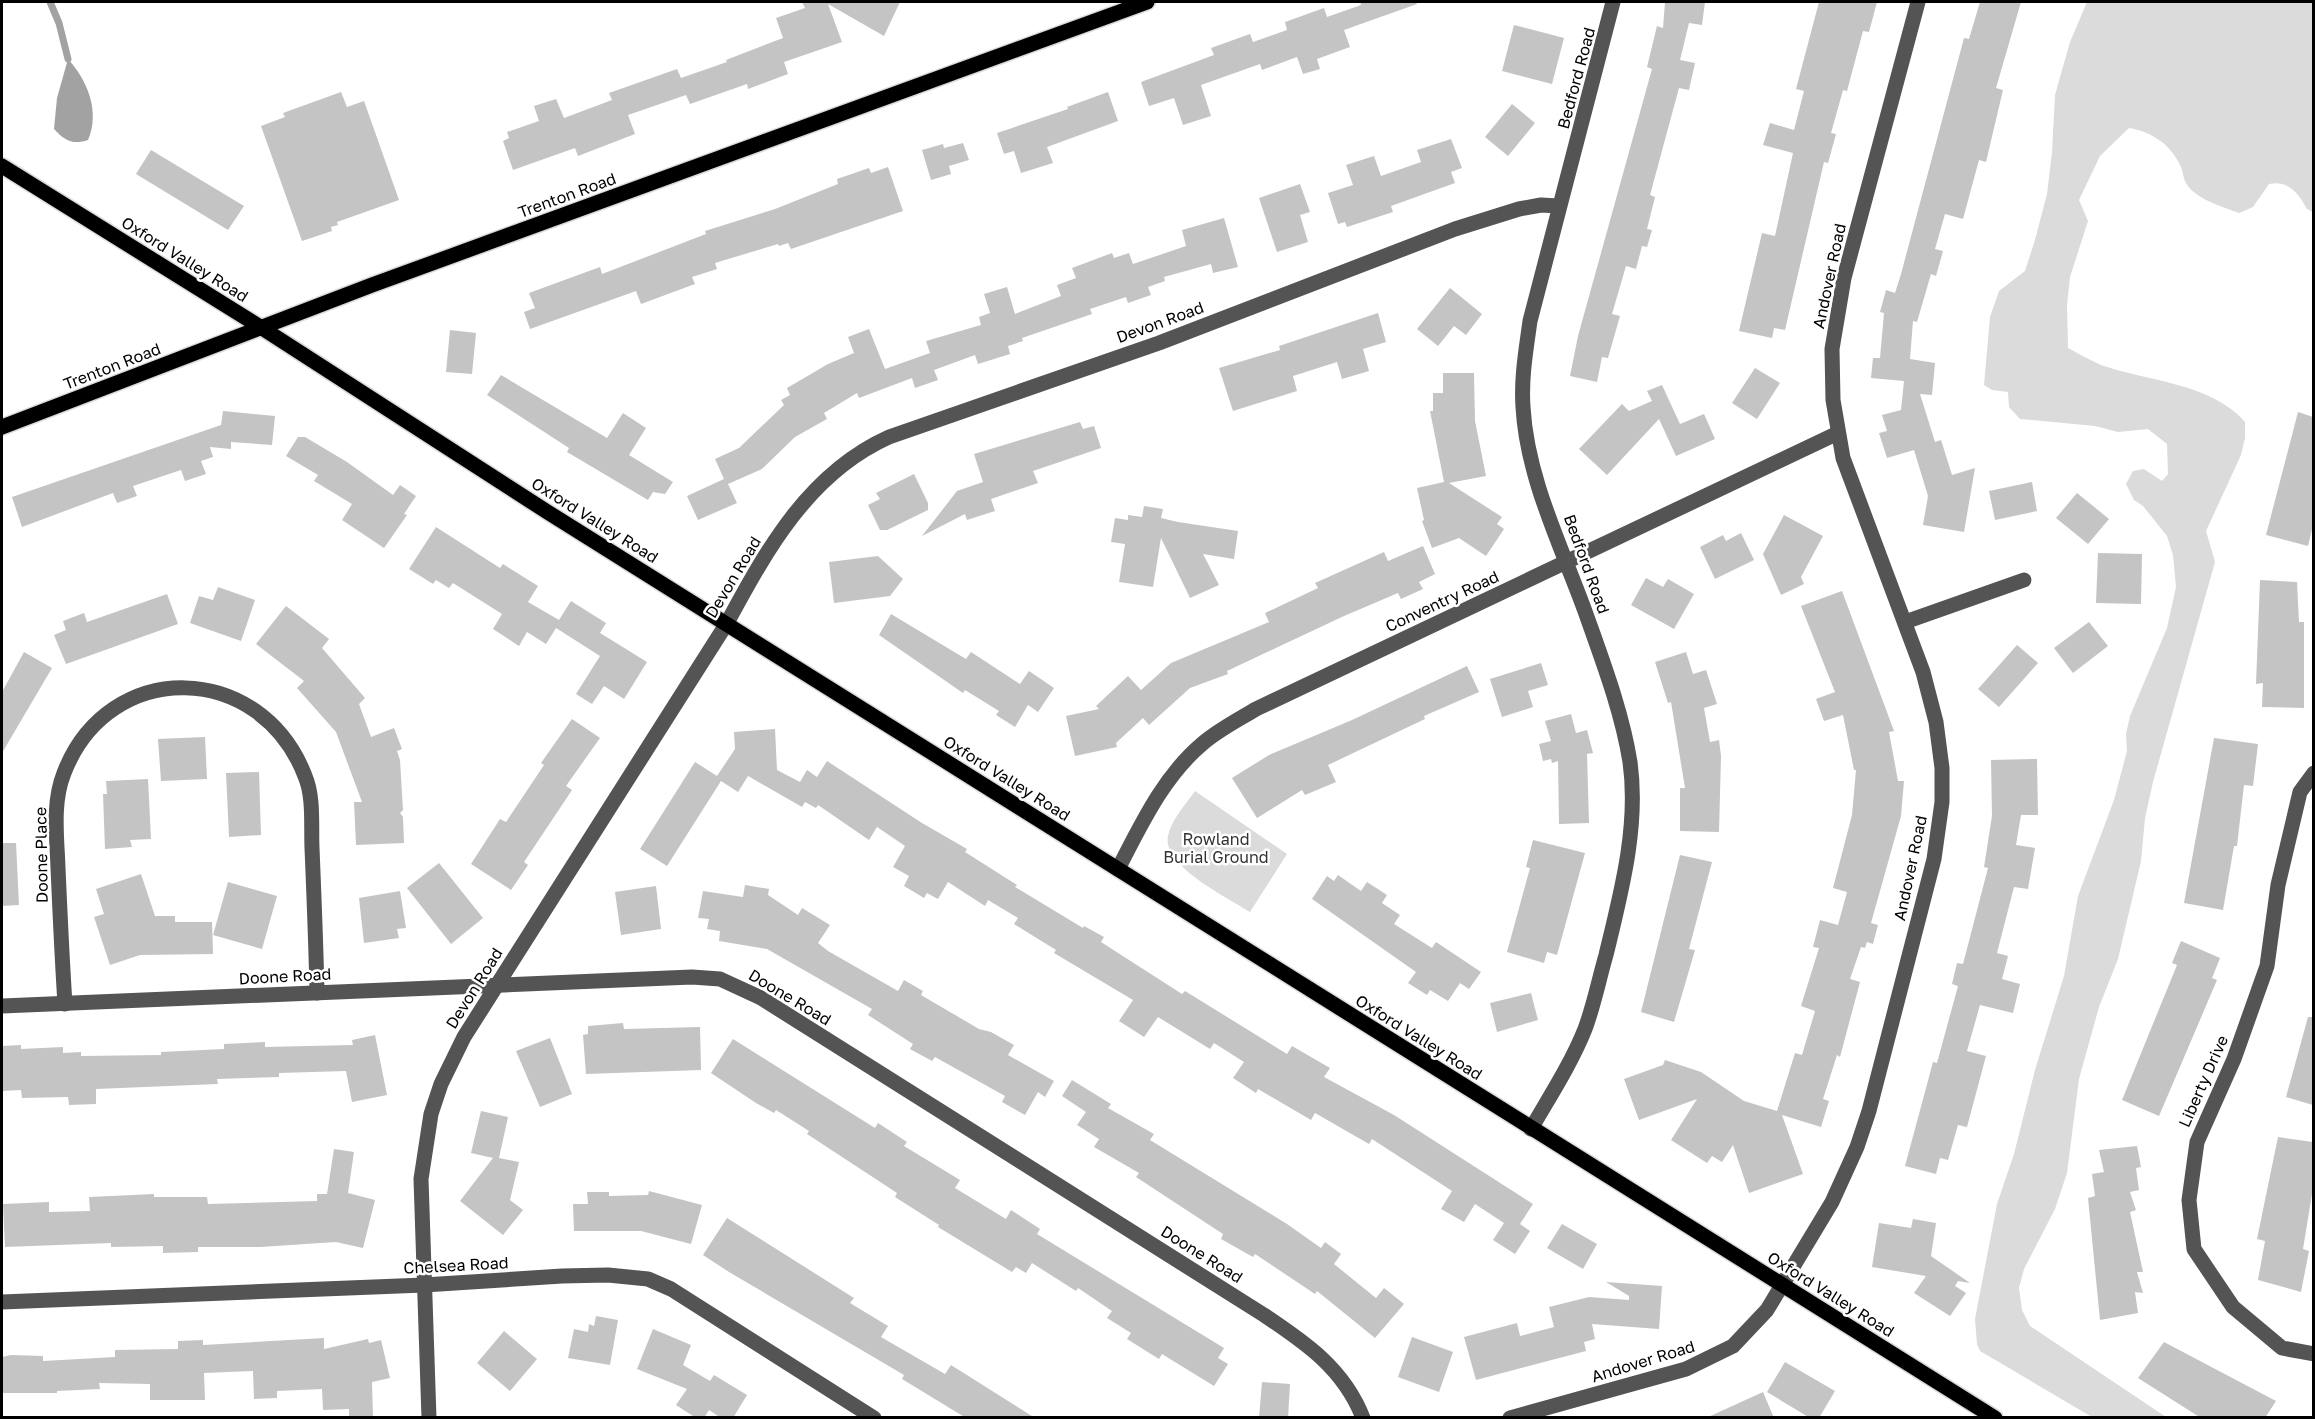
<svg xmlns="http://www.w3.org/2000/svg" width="2315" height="1419" viewBox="0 0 2315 1419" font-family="'Golos Text',sans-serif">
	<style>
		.green { fill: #dbdbdb }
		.water { fill: #a2a2a2 }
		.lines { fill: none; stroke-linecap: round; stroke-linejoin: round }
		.stream { stroke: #a2a2a2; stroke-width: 7 }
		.building { fill: #c4c4c4 }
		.major-casing { stroke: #dbdbdb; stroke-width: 18 }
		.minor { stroke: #545454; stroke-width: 15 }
		.major { stroke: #000; stroke-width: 15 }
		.labels { text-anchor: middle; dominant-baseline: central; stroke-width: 5; stroke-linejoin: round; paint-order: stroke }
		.street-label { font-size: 16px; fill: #000; stroke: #fff }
		.park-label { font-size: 16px; fill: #323232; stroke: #fff }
	</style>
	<rect width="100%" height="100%" fill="#fff"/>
	<g class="green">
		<path d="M2087,2H2313V212L2307,209C2299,194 2289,180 2269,184L2253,207L2239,213C2223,207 2195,199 2186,183C2183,178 2183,170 2180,165C2170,144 2152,132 2129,128L2100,156L2079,200L2088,221L2070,277L2067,305L2068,348C2079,354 2090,360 2101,365C2146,381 2212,383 2245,422V438L2241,455L2206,531L2215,562L2153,782L2145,818L2141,861L2118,959L2099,1007L2079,1079L2067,1173L2055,1209L2024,1269L2019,1288L2022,1310L2030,1326L2166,1417H2092L1980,1351L1977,1344L1975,1319L1997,1204L2014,1154L2035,1070L2064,976L2078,896L2114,800L2127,751L2126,734L2130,716L2167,628L2176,587L2173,555L2167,536L2143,506L2134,500L2126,484L2133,471L2144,469L2162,481L2168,474L2167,444L2148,429L2118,432L2095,426L2020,419L2009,407L2008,392L1992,390L1984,385L1990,317L1999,291L2025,271L2035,240L2047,194L2052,152L2055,95L2070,42Z"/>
		<path d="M1195,791L1287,854L1250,912C1227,897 1162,866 1168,836C1171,820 1186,804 1195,791Z"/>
	</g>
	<path class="water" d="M68,59C88,81 100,112 88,140C73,145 65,141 54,129L57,98Z"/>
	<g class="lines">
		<polyline class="stream" points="50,2 59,23 68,59"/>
	</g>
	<g class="building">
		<polygon points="802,2 900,2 884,36 828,4 842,42 784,62 788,74 748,89 747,84 690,104 686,95 628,115 635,134 578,156 575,148 513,170 503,141 509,138 507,132 539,121 534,106 556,99 564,118 612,100 609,93 677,69 681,78 727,62 726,60 783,38 776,18 805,8"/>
		<polygon points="1360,2 1416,2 1417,4 1344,30 1350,47 1317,59 1320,69 1303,74 1297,57 1262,70 1260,64 1201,85 1211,116 1183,125 1174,98 1149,106 1141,82 1214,55 1211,48 1250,34 1253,42 1287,30 1285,22 1324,8 1327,17 1361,5"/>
		<polygon points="1665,2 1705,2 1702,25 1689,23 1680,60 1695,63 1689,90 1679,88 1650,195 1655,197 1647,229 1652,230 1647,247 1642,246 1636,269 1626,266 1612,314 1620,316 1608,358 1602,357 1597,382 1570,376 1578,336 1652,69 1647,67 1657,26 1663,28"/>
		<polygon points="1819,2 1877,2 1869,32 1863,31 1847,91 1843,90 1831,133 1836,134 1828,163 1824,162 1785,330 1774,328 1772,338 1739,331 1762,233 1775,236 1793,153 1763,145 1770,123 1794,130 1804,91 1796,89"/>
		<polygon points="1980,2 2021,2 1996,88 2003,90 1986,162 1979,160 1963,219 1945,214 1935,249 1943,251 1936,276 1931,274 1917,322 1913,321 1910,359 1935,363 1932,395 1920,394 1935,442 1941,440 1952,475 1975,468 1964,532 1923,525 1928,496 1914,450 1887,458 1879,433 1887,431 1882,415 1901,410 1904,381 1871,378 1873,358 1880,358 1884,313 1880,312 1886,290 1895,293 1901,274 1964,38 1969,39"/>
		<polygon points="1514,25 1564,38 1552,84 1502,71"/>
		<polygon points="341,92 347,107 364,101 399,200 337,222 338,225 331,227 332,231 302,241 261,126 285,117 283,113"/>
		<polygon points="1108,92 1118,121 1047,147 1053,163 1021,173 1014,151 1004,154 997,133 1068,109 1067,107"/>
		<polygon points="1512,104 1535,123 1508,156 1485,137"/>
		<polygon points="1451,139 1462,168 1451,172 1455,183 1391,206 1393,212 1347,227 1345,222 1338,224 1328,193 1353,185 1346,165 1374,156 1381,176 1421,162 1417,150"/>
		<polygon points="963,143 969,160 949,166 951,174 931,180 922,150 943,144 944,148"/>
		<polygon points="151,150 244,206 228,230 136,174"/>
		<polygon points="888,167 903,211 791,249 788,243 779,246 778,244 715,263 717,269 692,277 695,284 641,304 636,291 530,329 524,312 535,308 529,293 600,267 602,274 706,234 705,231 775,209 838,184 837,179 869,168 871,173"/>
		<polygon points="1300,184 1310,212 1300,215 1308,242 1277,252 1259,198"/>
		<polygon points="1224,218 1238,267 1213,273 1211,264 1164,277 1165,281 1148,287 1151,295 1128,303 1126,297 1090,309 1092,314 1022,338 1023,341 1008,346 1010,354 978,364 975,355 934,370 938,380 915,388 912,378 859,398 857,393 824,413 827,419 795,437 762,469 728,484 737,503 698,520 687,496 724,479 715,459 739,448 784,405 781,400 790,395 787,388 828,364 854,353 848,337 869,329 885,369 930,353 926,341 981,325 979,317 990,313 984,294 1007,287 1015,314 1061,296 1057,285 1076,278 1072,268 1112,253 1114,258 1129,253 1133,264 1186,246 1182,230"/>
		<polygon points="1450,288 1482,314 1466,335 1454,326 1438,346 1417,329"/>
		<polygon points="1378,313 1386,342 1363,349 1369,371 1342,379 1337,362 1293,376 1297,391 1233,411 1219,368 1280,350 1279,346"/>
		<polygon points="450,330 476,333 472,374 446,372"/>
		<polygon points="1755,368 1780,383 1757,419 1732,403"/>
		<polygon points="1443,373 1474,373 1475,421 1486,476 1449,483 1502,517 1497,524 1504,529 1486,556 1459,538 1432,548 1422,521 1424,520 1417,488 1444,482 1430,411 1433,411 1433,393 1443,393"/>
		<polygon points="501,375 607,438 623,413 646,428 629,455 673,482 665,494 653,492 648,500 567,452 569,448 487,395"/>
		<polygon points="1662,385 1680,424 1704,414 1715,439 1676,456 1659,419 1607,475 1579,449 1622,404 1629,411 1652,401 1647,391"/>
		<polygon points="223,411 275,416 272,445 231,442 231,449 210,447 213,457 201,461 206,474 185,481 181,470 133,486 137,496 117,503 113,493 22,527 12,497 221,425"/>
		<polygon points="2298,412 2313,417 2313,525 2308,546 2266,535"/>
		<polygon points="1080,422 1083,429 1094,426 1101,448 1033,471 1038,483 991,499 995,511 967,520 965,514 922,536 957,491 983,482 974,454"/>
		<polygon points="298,437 305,437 347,462 393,495 400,485 416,496 404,514 407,515 384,548 342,520 352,504 314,481 318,475 286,456"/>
		<polygon points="914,474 928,503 928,510 887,530 880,530 868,505 880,499 876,493"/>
		<polygon points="2032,482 2037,511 1995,520 1989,491"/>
		<polygon points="2077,493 2109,519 2088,544 2056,518"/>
		<polygon points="1144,506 1163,509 1161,518 1178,522 1238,531 1234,559 1203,554 1219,585 1190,598 1161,538 1153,587 1119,582 1125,544 1111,542 1115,518 1128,520 1128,515 1142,517"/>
		<polygon points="1784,515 1823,536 1801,577 1804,584 1781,595 1763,554"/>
		<polygon points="436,527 500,568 503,564 538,586 528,602 559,620 571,601 606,623 600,633 647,662 624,699 604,686 592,704 576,694 600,656 556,628 546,644 527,632 519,646 493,629 502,614 453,583 449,588 436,580 433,584 409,569"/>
		<polygon points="1741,533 1754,560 1715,579 1700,547 1723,535 1726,541"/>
		<polygon points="1423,546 1435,574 1419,582 1423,589 1401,599 1398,593 1344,616 1227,671 1228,674 1190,688 1149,725 1143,718 1116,743 1117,747 1075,756 1066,716 1099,709 1096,706 1128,676 1141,690 1171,663 1269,622 1265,613 1318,588 1315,583 1384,552 1388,561"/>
		<polygon points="2098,553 2142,554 2141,604 2096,603"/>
		<polygon points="878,556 903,579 890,596 834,603 829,562"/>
		<polygon points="1646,578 1663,587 1668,579 1694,594 1674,629 1631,605"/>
		<polygon points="2260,580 2297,582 2299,622 2304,622 2304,708 2262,707 2263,683 2256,684"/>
		<polygon points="218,587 255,600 241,641 190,623 199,596 213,600"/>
		<polygon points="1842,591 1894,731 1889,732 1898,781 1904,781 1901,816 1871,923 1878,925 1873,944 1867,942 1865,948 1861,947 1850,979 1860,982 1840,1057 1837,1055 1823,1099 1829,1101 1821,1127 1782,1115 1803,1174 1749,1193 1733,1145 1722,1162 1712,1156 1707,1163 1671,1140 1697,1099 1639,1120 1624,1079 1663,1065 1665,1060 1701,1072 1744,1101 1777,1111 1795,1053 1802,1055 1815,1011 1801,1006 1819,948 1813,947 1820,920 1838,925 1847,892 1833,888 1852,815 1856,770 1854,770 1843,715 1824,721 1816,699 1835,692 1801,606"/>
		<polygon points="167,594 178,624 66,664 54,635 66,630 63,621 84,613 87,622"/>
		<polygon points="286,606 329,639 322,648 365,698 359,704 371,737 394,728 402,749 397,751 400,760 403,810 400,813 403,817 404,843 356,845 354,802 362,802 336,732 297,688 304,681 256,644"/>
		<polygon points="891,614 966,659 971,652 1020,684 1029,671 1054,688 1038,712 1028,705 1015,727 996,715 999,711 965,690 963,693 879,635"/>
		<polygon points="2089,622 2108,646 2073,673 2054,648"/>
		<polygon points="2017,645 2038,663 1999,707 1978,689"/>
		<polygon points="24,652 52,668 2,753 2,692"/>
		<polygon points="1686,652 1693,674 1706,670 1717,704 1704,708 1710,742 1719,740 1721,756 1719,832 1680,831 1680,788 1685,788 1671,702 1668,703 1655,662"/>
		<polygon points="1541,663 1548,685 1528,691 1533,707 1502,717 1490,679"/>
		<polygon points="1467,666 1479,692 1424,716 1425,719 1328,765 1336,782 1305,795 1302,790 1257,818 1232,778 1269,755 1352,720"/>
		<polygon points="1571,714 1576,733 1587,730 1593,753 1587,754 1589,823 1559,824 1558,761 1552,763 1551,759 1543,761 1539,744 1551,741 1545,721"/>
		<polygon points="572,719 600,738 566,786 572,790 524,862 528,865 511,890 471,864 500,819 506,822 544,765 541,763"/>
		<polygon points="775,729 777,770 800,782 807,770 817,777 827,761 922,823 967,849 965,852 1017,885 1015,887 1083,928 1084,926 1104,937 1101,942 1182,994 1185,991 1287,1054 1292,1046 1330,1068 1324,1077 1394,1115 1533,1204 1520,1224 1530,1231 1515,1254 1493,1240 1504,1223 1475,1204 1464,1222 1441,1209 1452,1191 1372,1139 1369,1144 1315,1113 1311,1120 1258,1089 1256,1093 1233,1078 1244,1062 1214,1043 1210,1049 1158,1017 1144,1037 1119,1021 1133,1000 1054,953 1056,950 1014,924 1018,918 988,900 985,906 948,882 938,899 927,893 924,898 904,886 909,876 893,867 905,846 877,827 869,840 818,805 816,808 805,802 802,807 748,776 738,792 721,781 667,866 640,849 695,762 717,776 735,749 734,732"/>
		<polygon points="205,737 207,779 161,781 158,739"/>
		<polygon points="2214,738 2258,744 2253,786 2244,785 2237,846 2234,846 2223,910 2184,903"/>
		<polygon points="2037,759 2038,815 2021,815 2016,845 2035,848 2028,889 2014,887 1997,953 2008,956 2002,979 2020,984 2013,1013 1980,1005 1967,1051 1986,1056 1967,1127 1958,1125 1948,1160 1940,1158 1936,1174 1905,1166 1933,1062 1937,1063 1958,986 1952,984 1957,963 1963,964 1988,868 1984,867 1992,816 1991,760"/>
		<polygon points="259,772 261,835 229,837 226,773"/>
		<polygon points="148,779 151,839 130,840 132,847 105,849 103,794 107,794 106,781"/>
		<polygon points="1533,840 1585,853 1557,955 1547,952 1544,963 1507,952 1530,868 1526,867"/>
		<polygon points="2,843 16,843 19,905 2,906"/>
		<polygon points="1680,855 1712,862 1689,949 1695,950 1674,1022 1641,1012"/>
		<polygon points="439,863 483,918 451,944 407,888"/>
		<polygon points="141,874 155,916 175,916 175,922 212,922 213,954 140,955 110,965 94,917 104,914 96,889"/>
		<polygon points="1338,875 1361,891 1367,882 1387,895 1382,903 1400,915 1394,924 1432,948 1436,942 1481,972 1469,989 1460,983 1448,1001 1430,990 1427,995 1408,983 1416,972 1312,899 1327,876 1334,881"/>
		<polygon points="228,882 277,896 262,949 213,935"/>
		<polygon points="745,885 769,889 768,895 798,915 802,908 830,925 818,943 828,951 898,991 904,980 923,991 921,995 979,1029 991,1032 1014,1045 1008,1055 1054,1081 1045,1097 1038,1092 1025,1115 1002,1102 1005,1096 935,1057 932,1061 910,1049 913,1044 868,1015 872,1009 767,949 719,941 720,931 707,929 709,919 698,918 703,891 743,897"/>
		<polygon points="656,886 661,929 621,935 615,892"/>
		<polygon points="400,891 406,928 397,929 399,938 364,943 359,898"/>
		<polygon points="2181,941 2220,958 2212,978 2217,980 2159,1116 2122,1100 2177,965 2172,963"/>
		<polygon points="1531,993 1538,1020 1497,1032 1490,1003"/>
		<polygon points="2308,1017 2313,1017 2313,1105 2286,1097"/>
		<polygon points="623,1023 624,1029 700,1027 701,1070 586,1074 583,1035 588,1034 588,1026"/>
		<polygon points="375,1035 387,1095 352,1102 346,1071 279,1073 279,1077 217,1079 218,1084 96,1089 96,1104 69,1105 68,1097 22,1098 21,1090 2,1091 2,1046 21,1045 21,1049 63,1047 63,1053 81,1052 81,1056 161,1055 161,1052 224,1049 224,1044 265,1042 265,1047 353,1045 352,1040"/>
		<polygon points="550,1038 572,1094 540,1107 516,1051"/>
		<polygon points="733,1039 875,1128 878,1123 907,1142 904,1146 960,1180 955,1188 1006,1219 1011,1210 1040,1229 1037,1234 1224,1348 1218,1358 1228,1364 1214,1386 1162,1354 1159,1359 1127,1339 1131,1333 1107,1318 1112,1311 1078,1288 1076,1291 1032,1263 1026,1273 1016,1267 1012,1272 938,1227 939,1225 895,1197 897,1193 807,1134 809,1131 776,1110 774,1113 756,1103 711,1073"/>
		<polygon points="1072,1080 1111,1104 1108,1108 1154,1134 1150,1140 1287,1224 1321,1248 1325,1242 1341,1254 1334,1264 1376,1298 1384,1288 1404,1304 1375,1338 1317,1291 1315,1294 1255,1254 1253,1257 1221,1239 1223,1234 1136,1177 1139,1173 1094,1147 1099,1139 1077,1125 1086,1112 1062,1096"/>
		<polygon points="481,1111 508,1117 499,1158 519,1162 510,1200 523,1210 503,1235 460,1201 493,1158 471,1153"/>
		<polygon points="2278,1137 2313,1142 2313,1188 2303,1249 2309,1251 2301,1292 2258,1280 2265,1241 2257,1239"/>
		<polygon points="2137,1146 2141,1167 2136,1168 2139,1190 2130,1192 2136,1210 2130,1212 2143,1272 2137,1272 2143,1293 2135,1292 2138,1313 2100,1320 2088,1198 2095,1196 2092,1174 2104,1172 2099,1150"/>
		<polygon points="334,1149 354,1152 348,1193 375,1200 363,1248 336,1242 260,1247 198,1247 198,1252 163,1253 163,1246 111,1247 111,1243 5,1247 3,1204 49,1202 49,1212 90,1211 89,1197 154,1194 154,1197 207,1197 208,1204 317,1201 317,1194 327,1194"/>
		<polygon points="649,1191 702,1205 691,1244 641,1231 574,1231 573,1204 588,1204 587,1192 609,1192 609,1196 648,1195"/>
		<polygon points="727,1218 854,1298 850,1303 888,1326 881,1337 945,1374 951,1365 1035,1418 966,1418 902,1379 904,1375 729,1272 703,1255"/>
		<polygon points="1913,1219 1936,1223 1931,1256 1970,1283 1958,1281 1955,1286 1966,1293 1950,1316 1914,1293 1926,1276 1872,1267 1879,1223 1911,1228"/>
		<polygon points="1562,1224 1597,1244 1583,1269 1547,1248"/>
		<polygon points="1606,1282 1662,1286 1659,1329 1592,1324 1595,1339 1584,1342 1586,1351 1476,1380 1464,1337 1517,1323 1520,1336 1554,1327 1549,1307 1589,1297 1629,1300 1629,1296"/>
		<polygon points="596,1316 618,1320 610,1365 568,1358 574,1329 588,1332 589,1324 594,1326"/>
		<polygon points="653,1329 691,1345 683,1365 710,1381 714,1375 747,1395 733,1418 721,1418 709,1410 704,1418 696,1418 676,1405 687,1389 637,1369"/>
		<polygon points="504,1331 537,1359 510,1391 477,1363"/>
		<polygon points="1412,1337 1453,1352 1439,1392 1398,1377"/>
		<polygon points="324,1338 324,1349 368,1339 369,1343 381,1340 390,1378 372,1382 373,1418 349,1418 349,1409 323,1410 322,1389 277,1391 277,1398 254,1399 253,1371 204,1373 205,1400 150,1400 150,1384 99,1383 100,1389 57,1391 57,1393 2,1393 2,1357 11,1355 43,1356 43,1361 115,1357 115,1350 178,1349 178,1341 203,1340 203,1345"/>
		<polygon points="2164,1342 2276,1401 2265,1418 2201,1418 2138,1378"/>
		<polygon points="1785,1362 1835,1391 1819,1418 1810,1418 1767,1392"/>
		<polygon points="1262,1382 1290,1384 1288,1418 1259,1418"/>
		<polygon points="1763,1392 1774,1418 1706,1418"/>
	</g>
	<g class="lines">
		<defs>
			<g id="major">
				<polyline points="2,166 262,328 549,513 1995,1418"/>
				<polyline points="2,427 372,285 1147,2"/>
			</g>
		</defs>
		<use href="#major" class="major-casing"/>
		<g class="minor">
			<polyline points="1905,622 2024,580"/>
			<polyline points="2314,773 2300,792 2278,885 2267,966 2234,1059 2197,1142 2189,1200 2194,1249 2233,1307 2282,1348 2314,1354"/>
			<path d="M1118,869C1141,825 1163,777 1202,744C1218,730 1238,720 1256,709L1838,433"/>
			<path d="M65,1004C62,959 60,913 58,868C57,837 52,803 64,773C109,657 261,661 305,776C314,797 311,825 312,848C314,896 316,945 317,993"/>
			<path d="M2,1006L692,977L720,979L761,998L1264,1315C1306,1343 1344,1369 1363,1418"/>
			<path d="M1531,1129C1550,1096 1571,1064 1585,1029C1594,1005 1599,979 1606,955C1621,893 1639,826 1630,762C1622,712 1603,662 1586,614C1562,547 1527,479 1523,407C1521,378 1526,350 1530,321L1613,2"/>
			<polyline points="2,1302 424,1285 562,1276 608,1275 648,1279 671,1289 874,1418"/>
			<path d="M429,1418L421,1179L431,1114L441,1084L464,1037L727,623C767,549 809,473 889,437L1159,343L1455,229L1519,209L1541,205L1559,206"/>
			<polyline points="1510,1418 1686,1369 1733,1346 1767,1310 1832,1202 1857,1147 1869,1111 1934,859 1942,802 1942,768 1936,722 1923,672 1843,458 1833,400 1832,349 1844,278 1918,2"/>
		</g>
		<use href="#major" class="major"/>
	</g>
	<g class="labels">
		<g class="street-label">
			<text transform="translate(1576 78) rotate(-75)">Bedford Road</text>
			<text transform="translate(567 195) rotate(-20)">Trenton Road</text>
			<text transform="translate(185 259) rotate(32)">Oxford Valley Road</text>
			<text transform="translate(1829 276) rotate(-78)">Andover Road</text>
			<text transform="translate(1160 322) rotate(-20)">Devon Road</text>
			<text transform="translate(112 366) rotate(-21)">Trenton Road</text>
			<text transform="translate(595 520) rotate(32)">Oxford Valley Road</text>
			<text transform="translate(1587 564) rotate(70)">Bedford Road</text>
			<text transform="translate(733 577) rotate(-59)">Devon Road</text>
			<text transform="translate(1442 601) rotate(-25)">Conventry Road</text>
			<text transform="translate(1007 778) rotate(32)">Oxford Valley Road</text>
			<text transform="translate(41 855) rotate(-91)">Doone Place</text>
			<text transform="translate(1910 868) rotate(-78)">Andover Road</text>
			<text transform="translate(285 976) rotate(-3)">Doone Road</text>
			<text transform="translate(474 988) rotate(-58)">Devon Road</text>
			<text transform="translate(790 997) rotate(31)">Doone Road</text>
			<text transform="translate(1419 1037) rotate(32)">Oxford Valley Road</text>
			<text transform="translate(2203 1081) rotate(-66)">Liberty Drive</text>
			<text transform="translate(1202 1254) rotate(32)">Doone Road</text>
			<text transform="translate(456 1265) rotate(-3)">Chelsea Road</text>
			<text transform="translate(1831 1294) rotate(32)">Oxford Valley Road</text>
			<text transform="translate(1643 1361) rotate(-17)">Andover Road</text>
		</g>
		<g class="park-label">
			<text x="1216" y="839">Rowland<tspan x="1216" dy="18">Burial Ground</tspan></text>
		</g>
	</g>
	<rect width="2315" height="1419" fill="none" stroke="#000000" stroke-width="6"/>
</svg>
